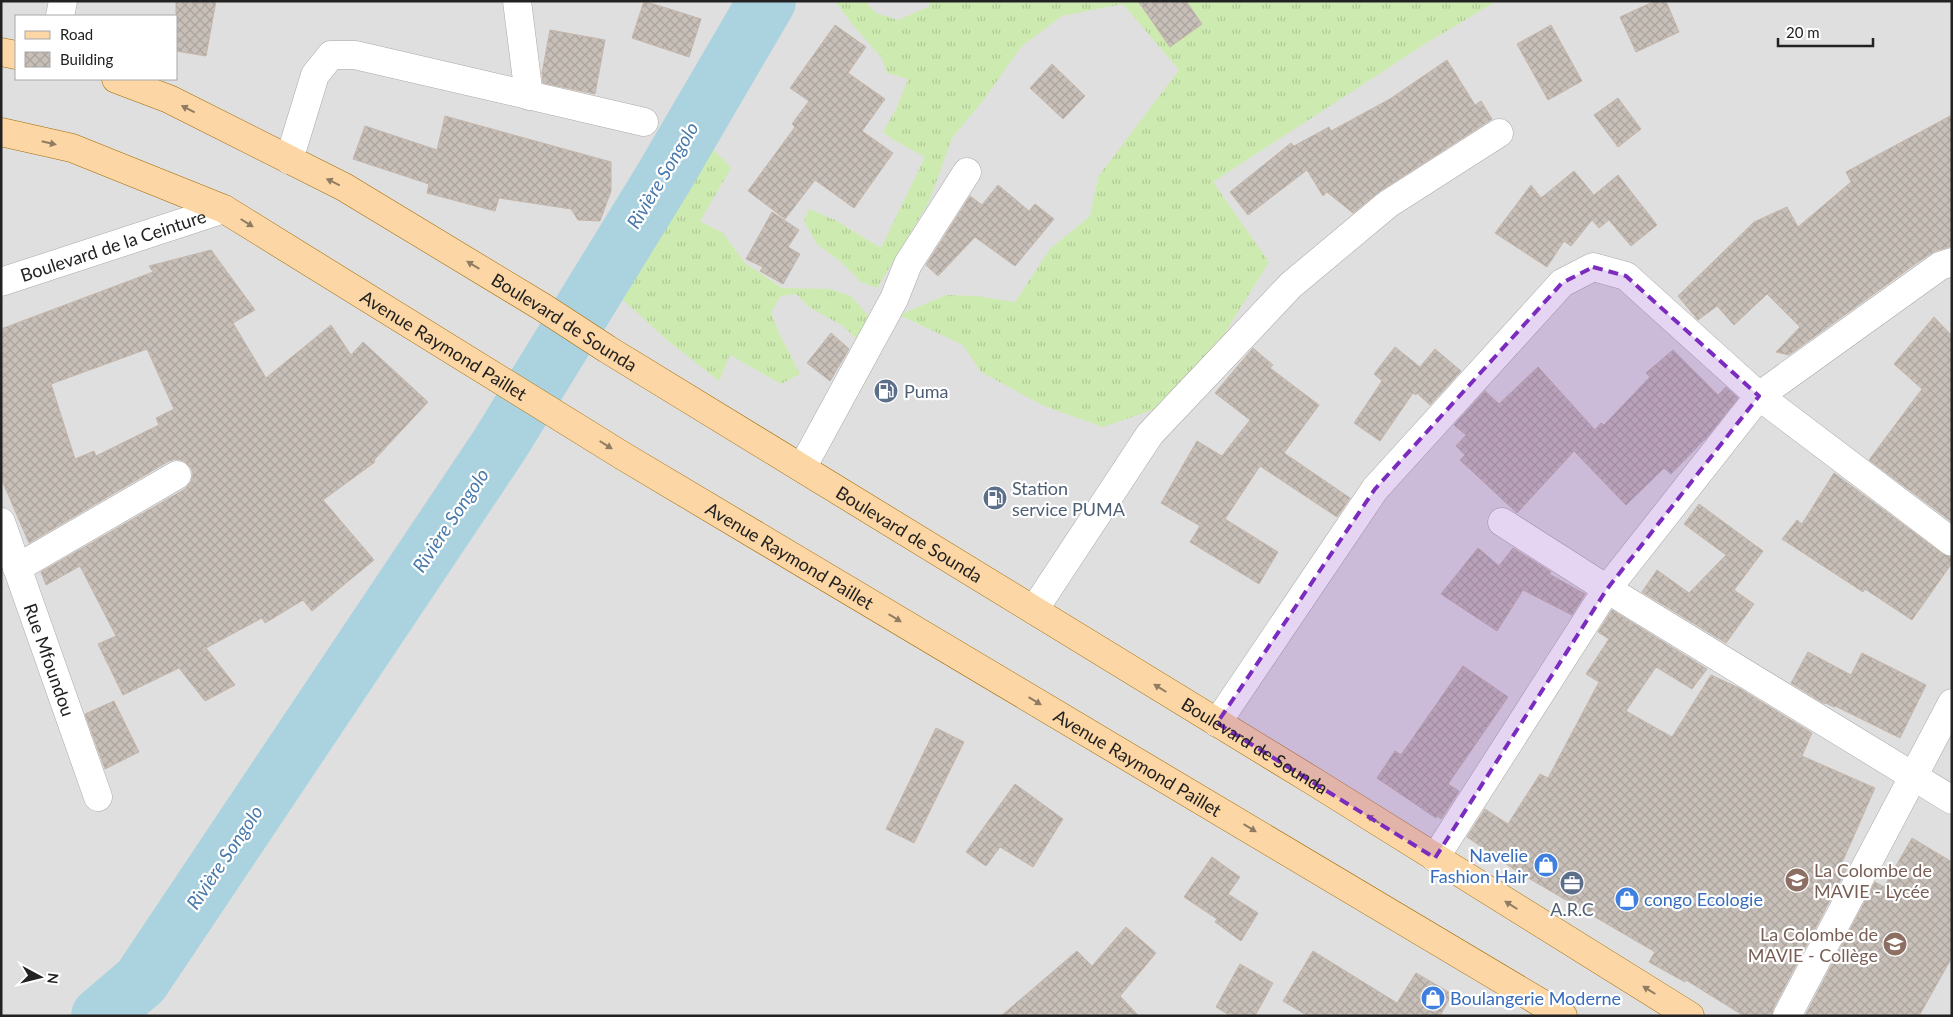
<svg xmlns="http://www.w3.org/2000/svg" width="1953" height="1017" viewBox="0 0 1953 1017" font-family="Lato,sans-serif">
	<style>
		.residential { fill: #e0dfdf; fill-rule: evenodd }
		.grass { fill: url(#grass-tufts) }
		.lines { fill: none; stroke-linecap: round; stroke-linejoin: round }
		.river { stroke: #aad3df; stroke-width: 58 }
		.building { fill: url(#building-cross-hatch); stroke: #c4b6ab; fill-rule: evenodd }
		.minor-casing { stroke: #a9a9a9; stroke-width: 29 }
		.major-casing { stroke: #a06b00; stroke-width: 29 }
		.minor { stroke: #fff; stroke-width: 28 }
		.major { stroke: #fcd6a4; stroke-width: 28 }
		.oneway { fill: #8f7c63 }
		.marked { fill: #7b2cbf; fill-opacity: 0.2; stroke: #7b2cbf; stroke-width: 4; stroke-dasharray: 10 6; stroke-linejoin: round }
		.labels { text-anchor: middle; dominant-baseline: central; stroke-width: 4.5; stroke-linejoin: round; paint-order: stroke }
		.street-label { font-size: 18px; fill: #222; stroke: #fff }
		.service-label { font-size: 18px; fill: #4e5e75; stroke: #fff; text-anchor: start }
		.shop-label { font-size: 18px; fill: #366cbe; stroke: #fff; text-anchor: start }
		.education-label { font-size: 18px; fill: #785e54; stroke: #fff; text-anchor: start }
		.water-label { font-size: 19px; font-style: italic; fill: #4a7aab; stroke: #fff }
	</style>
	<defs>
		<pattern id="grass-tufts" width="24" height="20" patternUnits="userSpaceOnUse" patternTransform="scale(1.25)"><rect width="24" height="20" fill="#cdebb0"/><path d="M3 7l-1-3M5 7V3M7 7l1-3M15 17l-1-3M17 17v-4M19 17l1-3" fill="none" stroke="#b0c997"/></pattern>
		<pattern id="building-cross-hatch" width="8" height="8" patternUnits="userSpaceOnUse" patternTransform="scale(1.25)"><rect width="8" height="8" fill="#c7bfb8"/><path d="M0 0l8 8M0 8l8-8" fill="none" stroke="#aba49e"/></pattern>
	</defs>
	<rect width="100%" height="100%" fill="#f2efe9"/>
	<path class="residential" d="M1,1H1952V1016H1ZM16,16H176V79H16Z"/>
	<g class="grass">
		<polygon points="835,1 865,1 876,13 898,20 930,6 928,1 1497,1 1428,42 1213,182 1269,262 1215,349 1164,406 1103,427 1044,406 981,372 963,345 899,315 946,295 977,296 1015,302 1050,249 1090,216 1098,177 1179,70 1123,4 1062,16 1021,47 985,98 952,138 929,202 877,288 861,282 841,262 817,244 804,221 809,209 835,220 881,248 925,157 892,139 883,132 897,107 908,79 887,73 881,57 851,23"/>
		<polygon points="699,134 731,168 700,221 723,233 745,263 782,288 830,289 851,296 870,318 858,340 843,326 809,307 796,294 780,296 771,313 780,335 800,374 781,384 730,355 719,381 668,341 610,288"/>
	</g>
	<g class="lines">
		<polyline class="river" points="100,1016 141,981 500,444 663,179 767,1"/>
	</g>
	<g class="building">
		<polygon points="176,1 216,1 206,56 176,51"/>
		<polygon points="644,1 701,19 689,57 632,38"/>
		<polygon points="1138,1 1186,1 1202,24 1170,47"/>
		<polygon points="1655,1 1666,1 1679,32 1636,52 1620,17"/>
		<polygon points="835,25 866,47 848,73 885,99 862,131 893,153 854,208 815,180 785,219 748,191 795,127 792,124 809,101 790,88"/>
		<polygon points="1551,25 1582,81 1548,100 1517,44"/>
		<polygon points="550,30 605,40 595,94 543,83 542,73"/>
		<polygon points="1447,60 1475,105 1481,101 1492,119 1380,191 1353,213 1327,192 1323,196 1307,170 1248,215 1230,192 1291,143 1294,146 1329,127 1331,131 1390,99"/>
		<polygon points="1052,64 1085,96 1063,119 1030,88"/>
		<polygon points="1618,98 1641,129 1618,147 1594,115"/>
		<polygon points="1952,115 1952,246 1935,251 1918,262 1789,355 1776,352 1800,327 1767,294 1734,325 1717,306 1698,320 1678,296 1754,222 1787,207 1798,227 1851,182 1846,172"/>
		<polygon points="445,116 611,162 611,191 600,221 578,220 571,209 499,198 495,211 427,193 429,184 353,159 365,126 437,150"/>
		<polygon points="1574,171 1594,195 1618,175 1657,225 1631,246 1609,220 1599,228 1592,220 1571,246 1564,241 1547,267 1495,233 1531,185 1541,198"/>
		<polygon points="998,185 1029,211 1035,204 1054,219 1015,266 975,237 938,276 926,265 970,196 982,205"/>
		<polygon points="772,212 799,230 788,247 800,254 783,284 760,271 763,267 746,259"/>
		<path d="M211,250L255,310L233,323L266,378L331,325L351,355L363,342L428,402L374,460L375,462L323,500L374,560L312,611L303,600L265,623L262,618L206,648L235,685L205,701L179,668L123,695L98,644L116,636L80,566L46,585L41,572L185,489L191,482L193,474L191,468L184,461L176,459L169,461L29,543L1,478V329L153,272L149,266ZM147,349L174,409L156,418L159,425L96,456L94,451L75,459L51,384Z"/>
		<polygon points="1934,317 1952,336 1952,522 1869,460 1922,389 1894,364"/>
		<polygon points="831,333 849,349 830,381 807,363"/>
		<polygon points="1395,347 1420,367 1435,349 1461,371 1430,405 1417,393 1416,395 1413,393 1380,441 1354,423 1382,381 1374,374"/>
		<polygon points="1253,348 1273,365 1270,368 1319,405 1284,453 1350,498 1337,517 1260,466 1225,519 1278,552 1259,584 1190,542 1200,526 1161,503 1197,441 1222,456 1250,420 1215,393"/>
		<polygon points="1673,350 1718,395 1726,387 1738,398 1707,437 1671,474 1664,468 1626,505 1574,451 1517,513 1460,460 1465,455 1456,446 1466,435 1454,425 1485,391 1499,404 1538,367 1595,430 1601,423 1604,425 1650,377 1646,373"/>
		<polygon points="1834,473 1943,554 1952,557 1952,563 1912,620 1865,589 1863,592 1782,539 1797,520 1802,524"/>
		<polygon points="1699,504 1763,551 1734,590 1754,604 1726,643 1642,592 1657,570 1689,593 1726,555 1684,524"/>
		<polygon points="1478,548 1499,566 1513,548 1551,572 1549,574 1585,594 1572,615 1523,590 1497,631 1441,594"/>
		<polygon points="1612,610 1707,669 1692,689 1656,667 1626,711 1672,737 1711,675 1739,688 1812,733 1802,756 1875,788 1841,865 1847,868 1773,1009 1772,1016 1744,1016 1686,980 1685,982 1649,962 1655,952 1518,872 1467,837 1485,809 1508,824 1540,774 1548,778 1599,682 1586,674 1609,639 1598,632"/>
		<polygon points="1808,652 1851,675 1862,653 1926,685 1900,738 1835,706 1834,707 1826,703 1825,704 1791,683"/>
		<polygon points="1463,666 1508,697 1448,784 1459,791 1441,819 1437,816 1436,818 1377,778 1395,751 1401,755"/>
		<polygon points="114,701 139,752 105,769 85,714"/>
		<polygon points="936,728 964,742 914,843 886,829"/>
		<polygon points="1015,784 1063,819 1033,867 1000,847 986,866 966,852"/>
		<polygon points="1912,838 1952,862 1952,957 1919,1016 1805,1016 1875,882 1884,887"/>
		<polygon points="1212,857 1240,877 1228,894 1258,913 1241,941 1215,922 1217,919 1184,897"/>
		<polygon points="1126,927 1156,953 1120,996 1139,1016 1001,1016 1077,951 1092,966"/>
		<polygon points="1313,951 1397,1003 1416,973 1452,994 1440,1016 1308,1016 1283,1001"/>
		<polygon points="1240,964 1273,983 1255,1016 1231,1016 1216,1007"/>
	</g>
	<g class="lines">
		<defs>
			<g id="minor">
				<polyline points="517,1 529,96"/>
				<polyline points="60,16 63,1"/>
				<polyline points="289,160 315,75 331,55 355,55 644,122"/>
				<path id="s1" d="M1,282L224,209"/>
				<polyline points="802,468 894,299 908,264 967,172"/>
				<path id="s2" d="M1,522L98,797"/>
				<polyline points="1502,522 1607,589 1952,800"/>
				<polyline points="17,568 177,475"/>
				<polyline points="1034,610 1150,434 1291,285 1388,204 1499,133"/>
				<polyline points="1217,723 1375,489 1562,283 1593,267 1626,276 1759,396 1952,542"/>
				<polyline points="1435,858 1607,589 1759,396 1940,266 1952,262"/>
				<polyline points="1787,1016 1952,703"/>
			</g>
			<g id="major">
				<polyline points="1,52 16,55"/>
				<path id="s3" d="M116,79L169,99L344,187L544,308L607,349L1313,781L1690,1016"/>
				<path id="s4" d="M1,132L72,148L224,209L623,456L1563,1016"/>
			</g>
		</defs>
		<use href="#minor" class="minor-casing"/>
		<use href="#major" class="major-casing"/>
		<use href="#minor" class="minor"/>
		<use href="#major" class="major"/>
	</g>
	<defs><path id="oneway-solid" d="M-6-.8H1V-3.2L6.5 0L1 3.2V.8H-6Z" transform="scale(1.25)"/></defs>
	<g class="oneway">
		<use href="#oneway-solid" transform="translate(188 109) rotate(-153)"/>
		<use href="#oneway-solid" transform="translate(49 143) rotate(13)"/>
		<use href="#oneway-solid" transform="translate(333 182) rotate(-154)"/>
		<use href="#oneway-solid" transform="translate(247 223) rotate(32)"/>
		<use href="#oneway-solid" transform="translate(473 265) rotate(-149)"/>
		<use href="#oneway-solid" transform="translate(606 445) rotate(32)"/>
		<use href="#oneway-solid" transform="translate(895 618) rotate(31)"/>
		<use href="#oneway-solid" transform="translate(1160 688) rotate(-148)"/>
		<use href="#oneway-solid" transform="translate(1035 701) rotate(31)"/>
		<use href="#oneway-solid" transform="translate(1373 819) rotate(-148)"/>
		<use href="#oneway-solid" transform="translate(1250 828) rotate(31)"/>
		<use href="#oneway-solid" transform="translate(1511 905) rotate(-148)"/>
		<use href="#oneway-solid" transform="translate(1649 990) rotate(-148)"/>
	</g>
	<path class="marked" d="M1593,267L1626,276L1759,396L1607,589L1435,858L1217,723L1375,489L1562,283Z"/>
	<defs>
		<symbol id="fuel-disc" viewBox="-11 -11 22 22"><circle r="9.5" fill="#5c6f8a" stroke="#fff"/><path d="M-5.5-6h7V0h2V4h1.3V-2.5L3-4.5l.8-.8L6-3V5H2.5V1h-1V6h-7ZM-4.2-4.7v3.2H.2V-4.7Z" fill="#fff"/></symbol>
		<symbol id="shop-disc" viewBox="-11 -11 22 22"><circle r="9.5" fill="#3f7fe0" stroke="#fff"/><path d="M-5-2.5h2.3a2.7 3.5 0 0 1 5.4 0H5L5.5 6h-11ZM-1.5-2.5h3a1.5 2.3 0 0 0-3 0Z" fill="#fff"/></symbol>
		<symbol id="school-disc" viewBox="-11 -11 22 22"><circle r="9.5" fill="#8d6e63" stroke="#fff"/><path d="M0-5L7-2L0 1L-7-2ZM-4 1L0 2.5L4 1V4Q0 6-4 4Z" fill="#fff"/></symbol>
		<symbol id="office-disc" viewBox="-11 -11 22 22"><circle r="9.5" fill="#5c6f8a" stroke="#fff"/><path d="M-6-3h4V-5.5h4V-3h4V5H-6ZM-1-4.5V-3h2v-1.5ZM-6 0V1H6V0Z" fill="#fff"/></symbol>
	</defs>
	<g fill-rule="evenodd">
		<use href="#fuel-disc" x="872" y="377" width="28" height="28"/>
		<use href="#fuel-disc" x="981" y="484" width="28" height="28"/>
		<use href="#shop-disc" x="1532" y="851" width="28" height="28"/>
		<use href="#school-disc" x="1783" y="866" width="28" height="28"/>
		<use href="#office-disc" x="1558" y="869" width="28" height="28"/>
		<use href="#shop-disc" x="1613" y="885" width="28" height="28"/>
		<use href="#school-disc" x="1881" y="930" width="28" height="28"/>
		<use href="#shop-disc" x="1419" y="984" width="28" height="28"/>
	</g>
	<g class="labels">
		<g class="street-label">
			<text stroke="none"><textPath href="#s1" startOffset="118">Boulevard de la Ceinture</textPath></text>
			<text stroke="none"><textPath href="#s3" startOffset="511">Boulevard de Sounda</textPath></text>
			<text stroke="none"><textPath href="#s4" startOffset="495">Avenue Raymond Paillet</textPath></text>
			<text stroke="none"><textPath href="#s3" startOffset="916">Boulevard de Sounda</textPath></text>
			<text stroke="none"><textPath href="#s4" startOffset="900">Avenue Raymond Paillet</textPath></text>
			<text stroke="none"><textPath href="#s2" startOffset="146">Rue Mfoundou</textPath></text>
			<text stroke="none"><textPath href="#s3" startOffset="1321">Boulevard de Sounda</textPath></text>
			<text stroke="none"><textPath href="#s4" startOffset="1305">Avenue Raymond Paillet</textPath></text>
		</g>
		<g class="service-label">
			<text x="904" y="391">Puma</text>
			<text x="1012" y="488">Station<tspan x="1012" dy="21">service PUMA</tspan></text>
			<text x="1572" y="909" text-anchor="middle">A.R.C</text>
		</g>
		<g class="shop-label">
			<text x="1528" y="855" text-anchor="end">Navelie<tspan x="1528" dy="21">Fashion Hair</tspan></text>
			<text x="1644" y="899">congo Ecologie</text>
			<text x="1450" y="998">Boulangerie Moderne</text>
		</g>
		<g class="education-label">
			<text x="1814" y="870">La Colombe de<tspan x="1814" dy="21">MAVIE - Lycée</tspan></text>
			<text x="1878" y="934" text-anchor="end">La Colombe de<tspan x="1878" dy="21">MAVIE - Collège</tspan></text>
		</g>
		<g class="water-label">
			<text transform="translate(662 175) rotate(-59)">Rivière Songolo</text>
			<text transform="translate(450 520) rotate(-56)">Rivière Songolo</text>
			<text transform="translate(224 857) rotate(-56)">Rivière Songolo</text>
		</g>
	</g>
	<rect width="1953" height="1017" fill="none" stroke="#222222" stroke-width="5"/>
	<rect x="15" y="15" width="162" height="65" fill="#ffffff" stroke="#a7a7a7"/>
	<rect x="25" y="31" width="25" height="8" fill="#fcd6a4" stroke="#a7a7a7"/>
	<text x="60" y="40" font-size="15" fill="#222222">Road</text>
	<rect x="25" y="52" width="25" height="15" fill="url(#building-cross-hatch)" stroke="#a7a7a7"/>
	<text x="60" y="65" font-size="15" fill="#222222">Building</text>
	<g transform="translate(40 977) rotate(97)" stroke="#ffffff" stroke-width="4" paint-order="stroke">
	<path d="M0-4L9 19L0 12L-9 19Z" fill="#222222"/>
	<text y="-8" font-size="14" font-weight="bold" text-anchor="middle" fill="#222222">N</text>
	</g>
	<path d="M1778 38v8h95v-8" fill="none" stroke="#222222" stroke-width="2.5"/>
	<text x="1786" y="38" font-size="15" fill="#222222" stroke="#ffffff" stroke-width="4" paint-order="stroke">20 m</text>
</svg>
